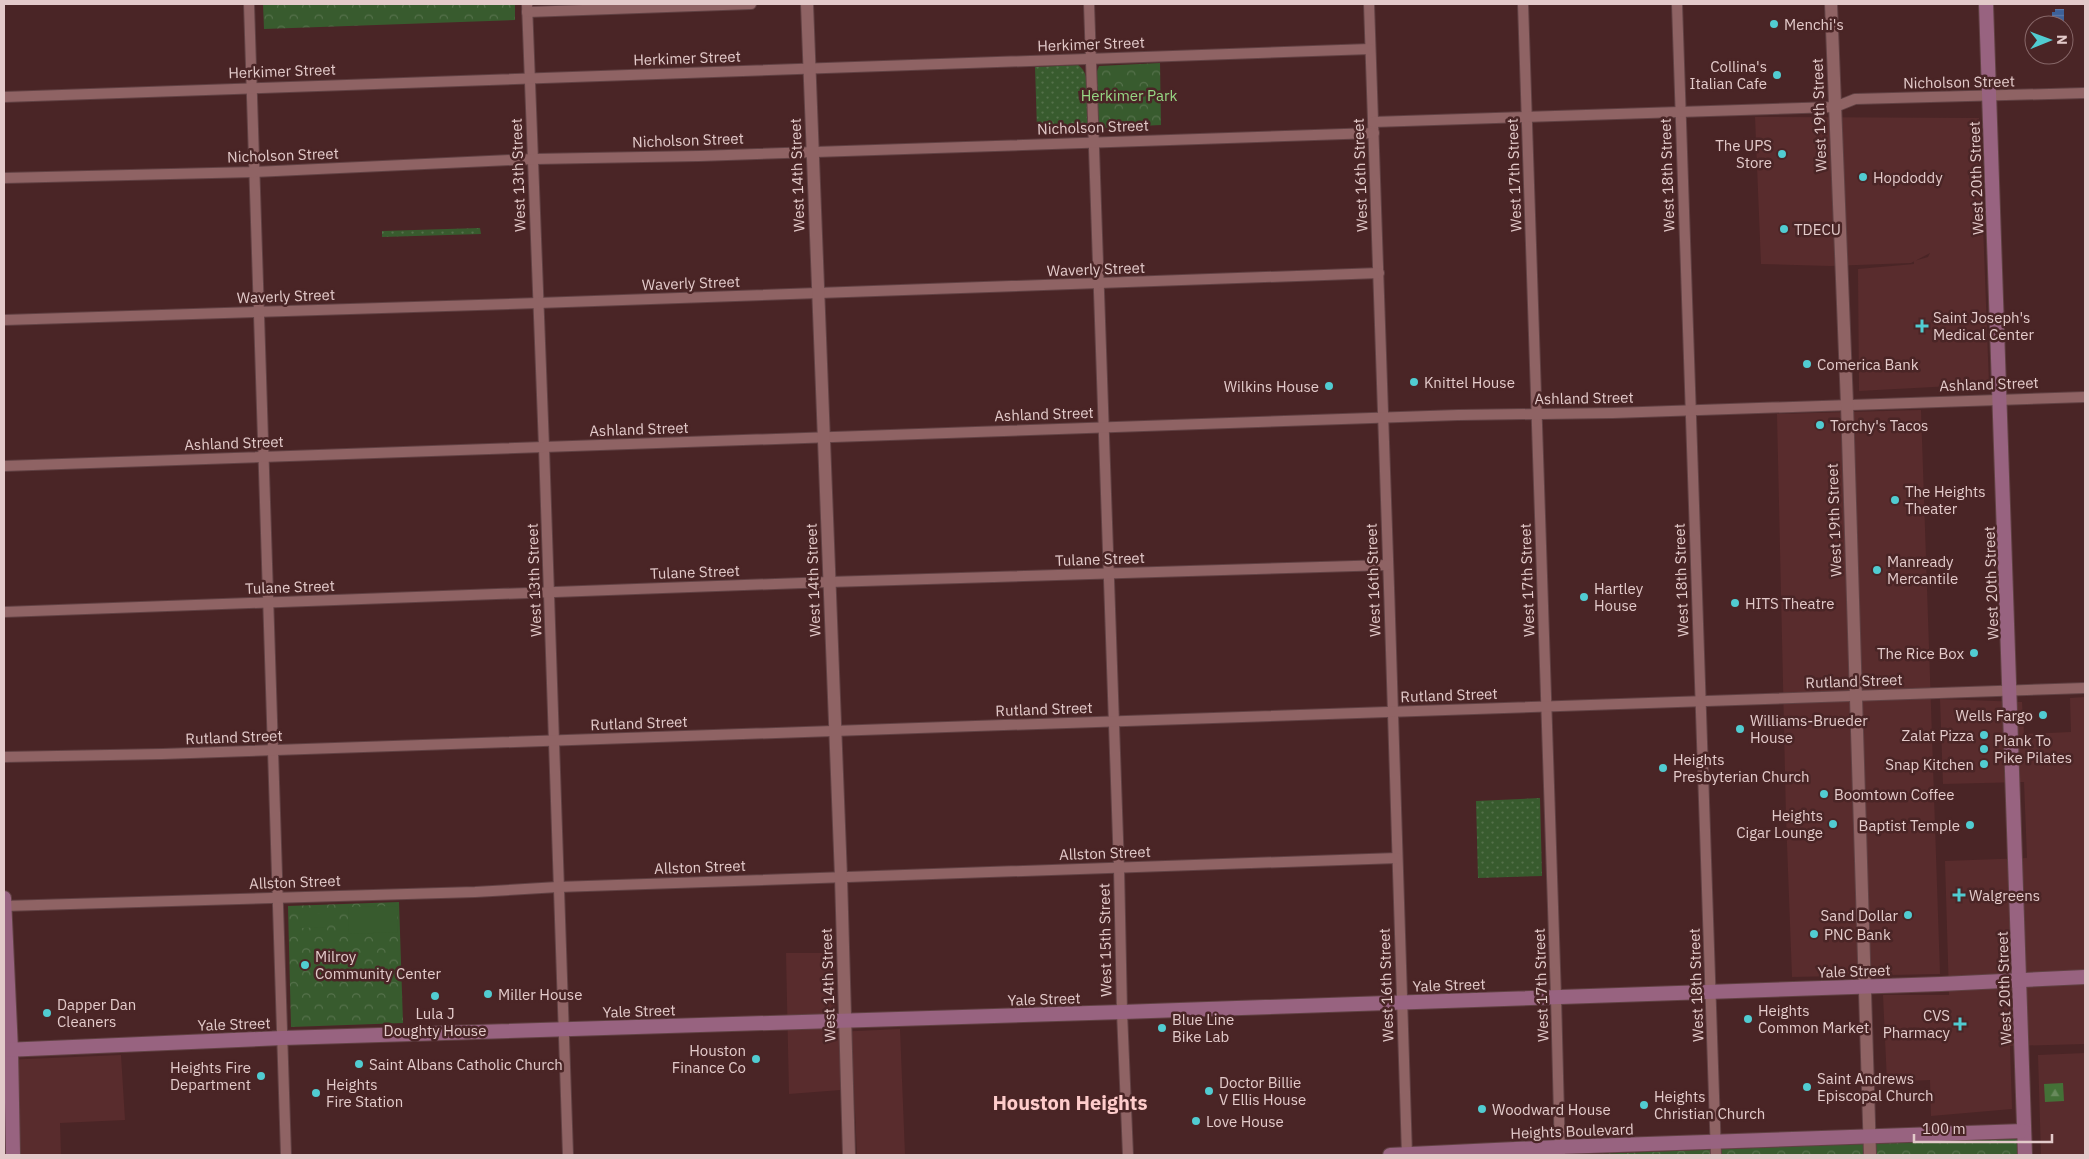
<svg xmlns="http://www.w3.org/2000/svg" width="2089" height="1159" viewBox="0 0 2089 1159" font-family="'IBM Plex Sans',sans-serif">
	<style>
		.built { fill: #592c2d }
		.grass { fill: url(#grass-dots) }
		.forest { fill: url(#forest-firs) }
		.park { fill: url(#park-crowns) }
		.pitch { fill: #385b2e }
		.water { fill: url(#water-rules) }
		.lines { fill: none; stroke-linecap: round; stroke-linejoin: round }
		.minor-casing { stroke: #614143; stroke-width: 12 }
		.tertiary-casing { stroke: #614143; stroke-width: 14 }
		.secondary-casing { stroke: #614143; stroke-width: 16 }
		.minor { stroke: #8f6364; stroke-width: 10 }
		.tertiary { stroke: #8f6364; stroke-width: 12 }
		.secondary { stroke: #986380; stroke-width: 14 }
		.poi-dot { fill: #51ccd1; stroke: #4a2526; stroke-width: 2 }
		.labels { text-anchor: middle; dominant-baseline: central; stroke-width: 5; stroke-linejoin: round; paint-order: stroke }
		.poi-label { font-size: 15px; fill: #e3caca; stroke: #4a2526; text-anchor: start }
		.street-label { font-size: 15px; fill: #e3caca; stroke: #4a2526 }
		.park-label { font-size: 15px; fill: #97d885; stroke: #4a2526 }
		.district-label { font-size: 20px; font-weight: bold; fill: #fecccb; stroke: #4a2526 }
	</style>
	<defs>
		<pattern id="grass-dots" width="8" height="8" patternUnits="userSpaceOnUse" patternTransform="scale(1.25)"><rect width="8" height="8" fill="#385b2e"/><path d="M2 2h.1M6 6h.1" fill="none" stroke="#55714b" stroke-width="1.8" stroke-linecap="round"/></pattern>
		<pattern id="forest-firs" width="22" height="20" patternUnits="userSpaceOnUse" patternTransform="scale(1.25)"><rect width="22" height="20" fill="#447137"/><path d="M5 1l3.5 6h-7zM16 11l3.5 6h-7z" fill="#688a5c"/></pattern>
		<pattern id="park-crowns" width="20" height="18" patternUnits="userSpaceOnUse" patternTransform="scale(1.25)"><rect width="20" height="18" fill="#385b2e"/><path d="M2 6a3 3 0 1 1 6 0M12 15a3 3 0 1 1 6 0" fill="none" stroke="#55714b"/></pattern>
		<pattern id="water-rules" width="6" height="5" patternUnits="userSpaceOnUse" patternTransform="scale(1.25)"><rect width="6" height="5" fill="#3d6199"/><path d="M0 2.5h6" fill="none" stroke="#5976a6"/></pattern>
	</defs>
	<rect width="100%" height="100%" fill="#4a2526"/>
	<g class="built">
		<polygon points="1755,117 1979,118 1989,384 1859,391 1858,269 1914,264 1914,261 1928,257 1930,253 1911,263 1830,266 1761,264"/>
		<polygon points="1921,410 1940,974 1792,977 1786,817 1777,414"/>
		<polygon points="2085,697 2085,1044 2010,1046 2012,1109 1931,1116 1930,1080 1887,1082 1883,995 1949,995 1945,861 2027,858 2024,782 1943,784 1940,699 2022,702 2024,734 2071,732 2070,698"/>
		<polygon points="786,953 834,953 836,1032 900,1029 905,1155 857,1155 854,1089 789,1094"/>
		<polygon points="2085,1053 2085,1155 2041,1155 2038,1055"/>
		<polygon points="121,1055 125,1120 60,1123 61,1155 4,1155 4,1060"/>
	</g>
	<g class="grass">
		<path d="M1078,65C1087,71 1087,81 1087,91H1078L1079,100L1088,99V129L1037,130L1035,67Z"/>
		<polygon points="480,228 481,234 382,237 382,231"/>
		<polygon points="1540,798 1542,876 1478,878 1476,801"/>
	</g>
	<polygon class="forest" points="2063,1083 2064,1101 2045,1102 2044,1084"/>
	<g class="park">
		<polygon points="263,4 515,4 515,20 264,29"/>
		<polygon points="1160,63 1161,125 1097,128 1096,74 1099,66"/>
		<polygon points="399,902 403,1023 291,1027 288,906"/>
		<polygon points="2017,1138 2017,1155 1567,1155"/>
	</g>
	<g class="pitch">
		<polygon points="397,906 398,932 349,934 348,907"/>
		<polygon points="300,914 326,914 326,927 300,928"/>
	</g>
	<polygon class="water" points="2055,9 2064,9 2064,24 2052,24 2052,12 2055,12"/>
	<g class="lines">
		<defs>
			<g id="minor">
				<polyline points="249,4 286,1155"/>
				<polyline points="527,4 544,447 568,1155"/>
				<polyline points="1089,4 1119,868 1122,1012 1128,1155"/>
				<path d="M1369,4C1383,388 1395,771 1407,1155"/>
				<polyline points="1523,4 1556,997 1560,1155"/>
				<polyline points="1677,4 1716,1155"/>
				<polyline points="527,12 751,4"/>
				<polyline points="4,97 1370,49"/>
				<polyline points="1373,122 1835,107 1855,99 2085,93"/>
				<polyline points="4,178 254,172 534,159 699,156 1374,133"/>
				<polyline points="4,320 538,303 1379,273"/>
				<polyline points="4,466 1458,415 1613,413 2085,397"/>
				<polyline points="4,612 829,582 1388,565"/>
				<polyline points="4,757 162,754 2085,688"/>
				<polyline points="4,906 475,892 558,887 1397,858"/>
			</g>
			<g id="tertiary">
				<polyline points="807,4 841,877 849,1155"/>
				<polyline points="1831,4 1847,404 1870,1155"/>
			</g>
			<g id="secondary">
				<polyline points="1986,4 2025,1155"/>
				<polyline points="4,898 11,1050 13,1155"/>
				<polyline points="4,1050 282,1038 1122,1012 1941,984 2085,977"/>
				<polyline points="1390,1155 1559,1147 2024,1131"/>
			</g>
		</defs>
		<use href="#minor" class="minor-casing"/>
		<use href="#tertiary" class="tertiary-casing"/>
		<use href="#secondary" class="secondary-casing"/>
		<use href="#minor" class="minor"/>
		<use href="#tertiary" class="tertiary"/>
		<use href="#secondary" class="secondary"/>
	</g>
	<g class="poi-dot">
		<circle cx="1774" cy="24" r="5"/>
		<circle cx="1777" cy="75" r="5"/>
		<circle cx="1782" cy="154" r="5"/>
		<circle cx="1863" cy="177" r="5"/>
		<circle cx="1784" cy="229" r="5"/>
		<path d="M1919.5 318.5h5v5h5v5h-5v5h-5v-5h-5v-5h5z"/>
		<circle cx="1807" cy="364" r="5"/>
		<circle cx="1414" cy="382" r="5"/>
		<circle cx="1329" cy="386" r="5"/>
		<circle cx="1820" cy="425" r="5"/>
		<circle cx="1895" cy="500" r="5"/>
		<circle cx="1877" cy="570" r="5"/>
		<circle cx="1584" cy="597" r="5"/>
		<circle cx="1735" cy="603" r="5"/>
		<circle cx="1974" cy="653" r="5"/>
		<circle cx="2043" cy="715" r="5"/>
		<circle cx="1740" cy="729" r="5"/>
		<circle cx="1984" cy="735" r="5"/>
		<circle cx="1984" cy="749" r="5"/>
		<circle cx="1984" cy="764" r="5"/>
		<circle cx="1663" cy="768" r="5"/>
		<circle cx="1824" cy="794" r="5"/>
		<circle cx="1833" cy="824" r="5"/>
		<circle cx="1970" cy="825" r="5"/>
		<path d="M1956.5 887.5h5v5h5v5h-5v5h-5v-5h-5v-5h5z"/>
		<circle cx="1908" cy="915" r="5"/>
		<circle cx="1814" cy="934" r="5"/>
		<circle cx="305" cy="965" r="5"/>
		<circle cx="488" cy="994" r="5"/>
		<circle cx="435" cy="996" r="5"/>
		<circle cx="47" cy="1013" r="5"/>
		<circle cx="1748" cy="1019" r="5"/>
		<path d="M1957.5 1016.5h5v5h5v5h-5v5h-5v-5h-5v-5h5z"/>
		<circle cx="1162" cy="1028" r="5"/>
		<circle cx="756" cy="1059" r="5"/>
		<circle cx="359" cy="1064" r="5"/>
		<circle cx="261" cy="1076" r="5"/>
		<circle cx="1807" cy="1087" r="5"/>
		<circle cx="1209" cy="1091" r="5"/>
		<circle cx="316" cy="1093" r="5"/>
		<circle cx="1644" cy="1105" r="5"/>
		<circle cx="1482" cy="1109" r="5"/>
		<circle cx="1196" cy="1121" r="5"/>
	</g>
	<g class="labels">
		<g class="poi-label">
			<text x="1784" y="24">Menchi's</text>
			<text x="1767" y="66" text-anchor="end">Collina's<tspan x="1767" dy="17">Italian Cafe</tspan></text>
			<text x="1772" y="145" text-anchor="end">The UPS<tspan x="1772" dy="17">Store</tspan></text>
			<text x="1873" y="177">Hopdoddy</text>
			<text x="1794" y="229">TDECU</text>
			<text x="1933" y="317">Saint Joseph's<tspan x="1933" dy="17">Medical Center</tspan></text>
			<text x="1817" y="364">Comerica Bank</text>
			<text x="1424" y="382">Knittel House</text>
			<text x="1319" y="386" text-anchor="end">Wilkins House</text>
			<text x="1830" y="425">Torchy's Tacos</text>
			<text x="1905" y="491">The Heights<tspan x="1905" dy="17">Theater</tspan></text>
			<text x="1887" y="561">Manready<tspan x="1887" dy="17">Mercantile</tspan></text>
			<text x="1594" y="588">Hartley<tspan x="1594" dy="17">House</tspan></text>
			<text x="1745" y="603">HITS Theatre</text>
			<text x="1964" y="653" text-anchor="end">The Rice Box</text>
			<text x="2033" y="715" text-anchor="end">Wells Fargo</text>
			<text x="1750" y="720">Williams-Brueder<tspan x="1750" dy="17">House</tspan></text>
			<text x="1974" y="735" text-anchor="end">Zalat Pizza</text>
			<text x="1994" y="740">Plank To<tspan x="1994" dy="17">Pike Pilates</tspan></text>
			<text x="1673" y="759">Heights<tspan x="1673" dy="17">Presbyterian Church</tspan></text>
			<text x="1974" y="764" text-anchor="end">Snap Kitchen</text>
			<text x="1834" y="794">Boomtown Coffee</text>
			<text x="1823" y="815" text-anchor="end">Heights<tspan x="1823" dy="17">Cigar Lounge</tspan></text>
			<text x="1960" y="825" text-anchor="end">Baptist Temple</text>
			<text x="1969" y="895">Walgreens</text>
			<text x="1898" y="915" text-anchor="end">Sand Dollar</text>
			<text x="1824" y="934">PNC Bank</text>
			<text x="315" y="956">Milroy<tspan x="315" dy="17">Community Center</tspan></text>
			<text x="498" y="994">Miller House</text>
			<text x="57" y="1004">Dapper Dan<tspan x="57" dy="17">Cleaners</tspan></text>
			<text x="1758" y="1010">Heights<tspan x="1758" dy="17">Common Market</tspan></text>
			<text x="435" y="1013" text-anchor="middle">Lula J<tspan x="435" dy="17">Doughty House</tspan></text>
			<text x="1950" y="1015" text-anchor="end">CVS<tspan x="1950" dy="17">Pharmacy</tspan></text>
			<text x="1172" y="1019">Blue Line<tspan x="1172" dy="17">Bike Lab</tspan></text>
			<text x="746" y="1050" text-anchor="end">Houston<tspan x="746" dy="17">Finance Co</tspan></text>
			<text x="369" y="1064">Saint Albans Catholic Church</text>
			<text x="251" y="1067" text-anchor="end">Heights Fire<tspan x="251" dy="17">Department</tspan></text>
			<text x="1817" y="1078">Saint Andrews<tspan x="1817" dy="17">Episcopal Church</tspan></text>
			<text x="1219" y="1082">Doctor Billie<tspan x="1219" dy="17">V Ellis House</tspan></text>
			<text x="326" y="1084">Heights<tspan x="326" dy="17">Fire Station</tspan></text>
			<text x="1654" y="1096">Heights<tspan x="1654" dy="17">Christian Church</tspan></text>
			<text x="1492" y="1109">Woodward House</text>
			<text x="1206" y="1121">Love House</text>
		</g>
		<g class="street-label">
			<text transform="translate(1091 44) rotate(-2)">Herkimer Street</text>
			<text transform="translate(687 58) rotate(-2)">Herkimer Street</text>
			<text transform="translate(282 71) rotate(-2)">Herkimer Street</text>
			<text transform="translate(1959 82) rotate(-1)">Nicholson Street</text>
			<text transform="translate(1819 115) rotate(-92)">West 19th Street</text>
			<text transform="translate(1093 127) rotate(-2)">Nicholson Street</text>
			<text transform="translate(688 140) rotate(-2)">Nicholson Street</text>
			<text transform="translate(283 155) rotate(-2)">Nicholson Street</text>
			<text transform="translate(518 175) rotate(-92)">West 13th Street</text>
			<text transform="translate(797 175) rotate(-92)">West 14th Street</text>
			<text transform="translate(1360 175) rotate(-92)">West 16th Street</text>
			<text transform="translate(1514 175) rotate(-92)">West 17th Street</text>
			<text transform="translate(1667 175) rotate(-92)">West 18th Street</text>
			<text transform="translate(1976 178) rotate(-92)">West 20th Street</text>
			<text transform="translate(1096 269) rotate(-2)">Waverly Street</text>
			<text transform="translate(691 283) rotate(-2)">Waverly Street</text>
			<text transform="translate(286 296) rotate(-2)">Waverly Street</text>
			<text transform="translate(1989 384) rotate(-2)">Ashland Street</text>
			<text transform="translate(1584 398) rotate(-1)">Ashland Street</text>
			<text transform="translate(1044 414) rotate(-2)">Ashland Street</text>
			<text transform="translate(639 429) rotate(-2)">Ashland Street</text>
			<text transform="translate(234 443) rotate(-2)">Ashland Street</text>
			<text transform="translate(1834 520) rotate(-92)">West 19th Street</text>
			<text transform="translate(1100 559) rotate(-2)">Tulane Street</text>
			<text transform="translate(695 572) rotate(-2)">Tulane Street</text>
			<text transform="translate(534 580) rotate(-92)">West 13th Street</text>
			<text transform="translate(813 580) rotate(-92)">West 14th Street</text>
			<text transform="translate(1373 580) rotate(-92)">West 16th Street</text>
			<text transform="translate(1527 580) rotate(-92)">West 17th Street</text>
			<text transform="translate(1681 580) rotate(-92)">West 18th Street</text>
			<text transform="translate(1991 583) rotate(-92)">West 20th Street</text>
			<text transform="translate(290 587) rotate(-2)">Tulane Street</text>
			<text transform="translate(1854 681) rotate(-2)">Rutland Street</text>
			<text transform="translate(1449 695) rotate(-2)">Rutland Street</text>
			<text transform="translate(1044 709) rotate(-2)">Rutland Street</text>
			<text transform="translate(639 723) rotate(-2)">Rutland Street</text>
			<text transform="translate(234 737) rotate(-2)">Rutland Street</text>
			<text transform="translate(1105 853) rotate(-2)">Allston Street</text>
			<text transform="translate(700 867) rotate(-2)">Allston Street</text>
			<text transform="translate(295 882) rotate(-2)">Allston Street</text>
			<text transform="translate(1105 940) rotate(-91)">West 15th Street</text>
			<text transform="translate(1854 971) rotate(-2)">Yale Street</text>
			<text transform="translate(828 985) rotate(-92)">West 14th Street</text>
			<text transform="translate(1386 985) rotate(-92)">West 16th Street</text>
			<text transform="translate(1449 985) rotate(-2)">Yale Street</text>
			<text transform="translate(1541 985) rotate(-92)">West 17th Street</text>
			<text transform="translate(1696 985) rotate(-92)">West 18th Street</text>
			<text transform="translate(2004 988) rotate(-92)">West 20th Street</text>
			<text transform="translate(1044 999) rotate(-2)">Yale Street</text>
			<text transform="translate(639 1011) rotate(-2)">Yale Street</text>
			<text transform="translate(234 1024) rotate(-2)">Yale Street</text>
			<text transform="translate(1572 1131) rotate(-2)">Heights Boulevard</text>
		</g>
		<g class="park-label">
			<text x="1129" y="95">Herkimer Park</text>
		</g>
		<g class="district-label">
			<text x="1070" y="1102">Houston Heights</text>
		</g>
	</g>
	<rect width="2089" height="1159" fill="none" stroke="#e3caca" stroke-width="10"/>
	<g transform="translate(2049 40) rotate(89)"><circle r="24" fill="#4a2526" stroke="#876768"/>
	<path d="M0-4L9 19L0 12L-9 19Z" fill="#51ccd1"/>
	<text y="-8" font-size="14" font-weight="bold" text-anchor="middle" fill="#e3caca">N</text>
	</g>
	<path d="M1914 1134v8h138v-8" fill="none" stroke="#e3caca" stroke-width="2.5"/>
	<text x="1922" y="1134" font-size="15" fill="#e3caca" stroke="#4a2526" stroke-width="4" paint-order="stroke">100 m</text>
</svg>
